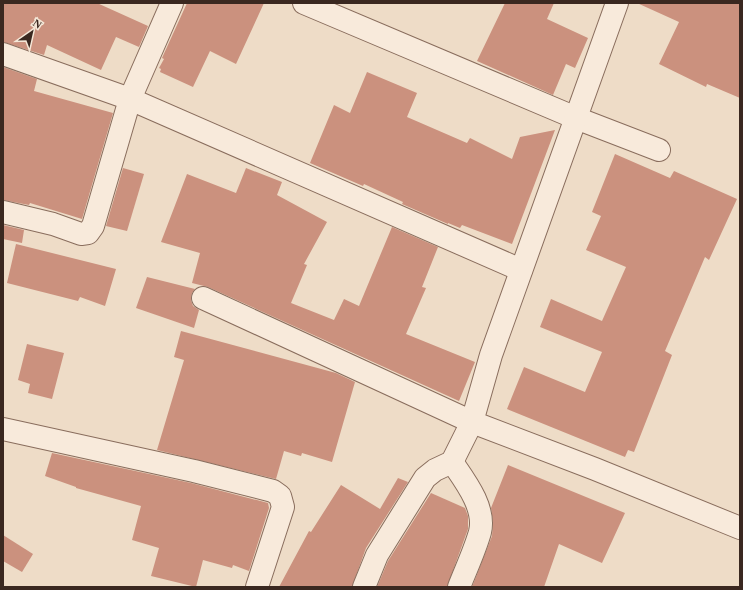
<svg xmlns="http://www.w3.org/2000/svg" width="743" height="590" viewBox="0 0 743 590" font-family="'Times New Roman',serif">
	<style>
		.building { fill: #cb917e }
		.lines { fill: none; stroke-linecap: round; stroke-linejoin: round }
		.minor-casing { stroke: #896d5d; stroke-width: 24 }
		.minor { stroke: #f8eadb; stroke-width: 22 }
	</style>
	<rect width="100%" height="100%" fill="#eedcc7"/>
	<g class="building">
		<polygon points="3,3 97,3 148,26 139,47 116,37 101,70 47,45 44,55 3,42"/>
		<polygon points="187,3 264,3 236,64 210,51 193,87 160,72 161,69 159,68 164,59 162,58"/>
		<polygon points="505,3 554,3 547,19 588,38 575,68 566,64 553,95 477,61"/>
		<polygon points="637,3 740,3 740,98 707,84 706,87 659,64 679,22"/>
		<polygon points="3,67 37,79 34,91 113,113 82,219 30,203 29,205 3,200"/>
		<polygon points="367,72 417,93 407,117 467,143 470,138 512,159 520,137 555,130 512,244 462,225 460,228 448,223 448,224 402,204 403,202 364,184 363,186 310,163 334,105 350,113"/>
		<polygon points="615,154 670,178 674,171 737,199 709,260 705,257 665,351 672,355 634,452 628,450 625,457 507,409 524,367 585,392 602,352 540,327 551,299 602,321 626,267 586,250 601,216 592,212"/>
		<polygon points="123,168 144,174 127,231 106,226"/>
		<polygon points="246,168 282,182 277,195 327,222 304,264 307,265 291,303 334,320 344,299 359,306 392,227 438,247 422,287 426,288 406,334 475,362 459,401 208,287 192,283 200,253 161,242 187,174 236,193"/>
		<polygon points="3,225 24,230 22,243 3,239"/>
		<polygon points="16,244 116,269 105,306 80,297 78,301 7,283"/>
		<polygon points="147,277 195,289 192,293 191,300 193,306 199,310 194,328 136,308"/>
		<polygon points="181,331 336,373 355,382 332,462 302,453 301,456 284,451 276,479 157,450 184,360 174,357"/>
		<polygon points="27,344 64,353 52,399 28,393 30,384 18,380"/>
		<polygon points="52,453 191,483 268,503 269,508 249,571 233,565 232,568 203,560 196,587 151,576 159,548 132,540 141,506 76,488 76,487 45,476"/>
		<polygon points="508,465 625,513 602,563 559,544 544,587 472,587 492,536 493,522 491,508"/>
		<polygon points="398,478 408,482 366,548 352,587 279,587 309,531 311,532 341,485 380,509"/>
		<polygon points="431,493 465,508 468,516 468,529 447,587 377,587 388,561"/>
		<polygon points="3,535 33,554 22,572 3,561"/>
	</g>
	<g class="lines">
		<defs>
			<g id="minor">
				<polyline points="304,3 576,118 659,150"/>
				<polyline points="3,54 130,99 521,270"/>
				<polyline points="3,212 53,224 81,234 88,233 93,226 130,99 172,3"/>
				<polyline points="203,298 472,422 595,469 740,528"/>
				<polyline points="3,429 194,471 273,491 280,496 283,507 257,587"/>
				<path d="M452,462C465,481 486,508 480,532C475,550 466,569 459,587"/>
				<polyline points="364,587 377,555 425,478 435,470 452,462 472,422 491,355 617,3"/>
			</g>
		</defs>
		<use href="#minor" class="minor-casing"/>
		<use href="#minor" class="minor"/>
	</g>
	<rect width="743" height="590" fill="none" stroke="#3a2820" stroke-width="8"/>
	<g transform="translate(32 32) rotate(34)" stroke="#f5e7d7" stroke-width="3" paint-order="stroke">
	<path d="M0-3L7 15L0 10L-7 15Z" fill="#3a2820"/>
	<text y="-6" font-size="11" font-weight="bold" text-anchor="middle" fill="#3a2820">N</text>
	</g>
</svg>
